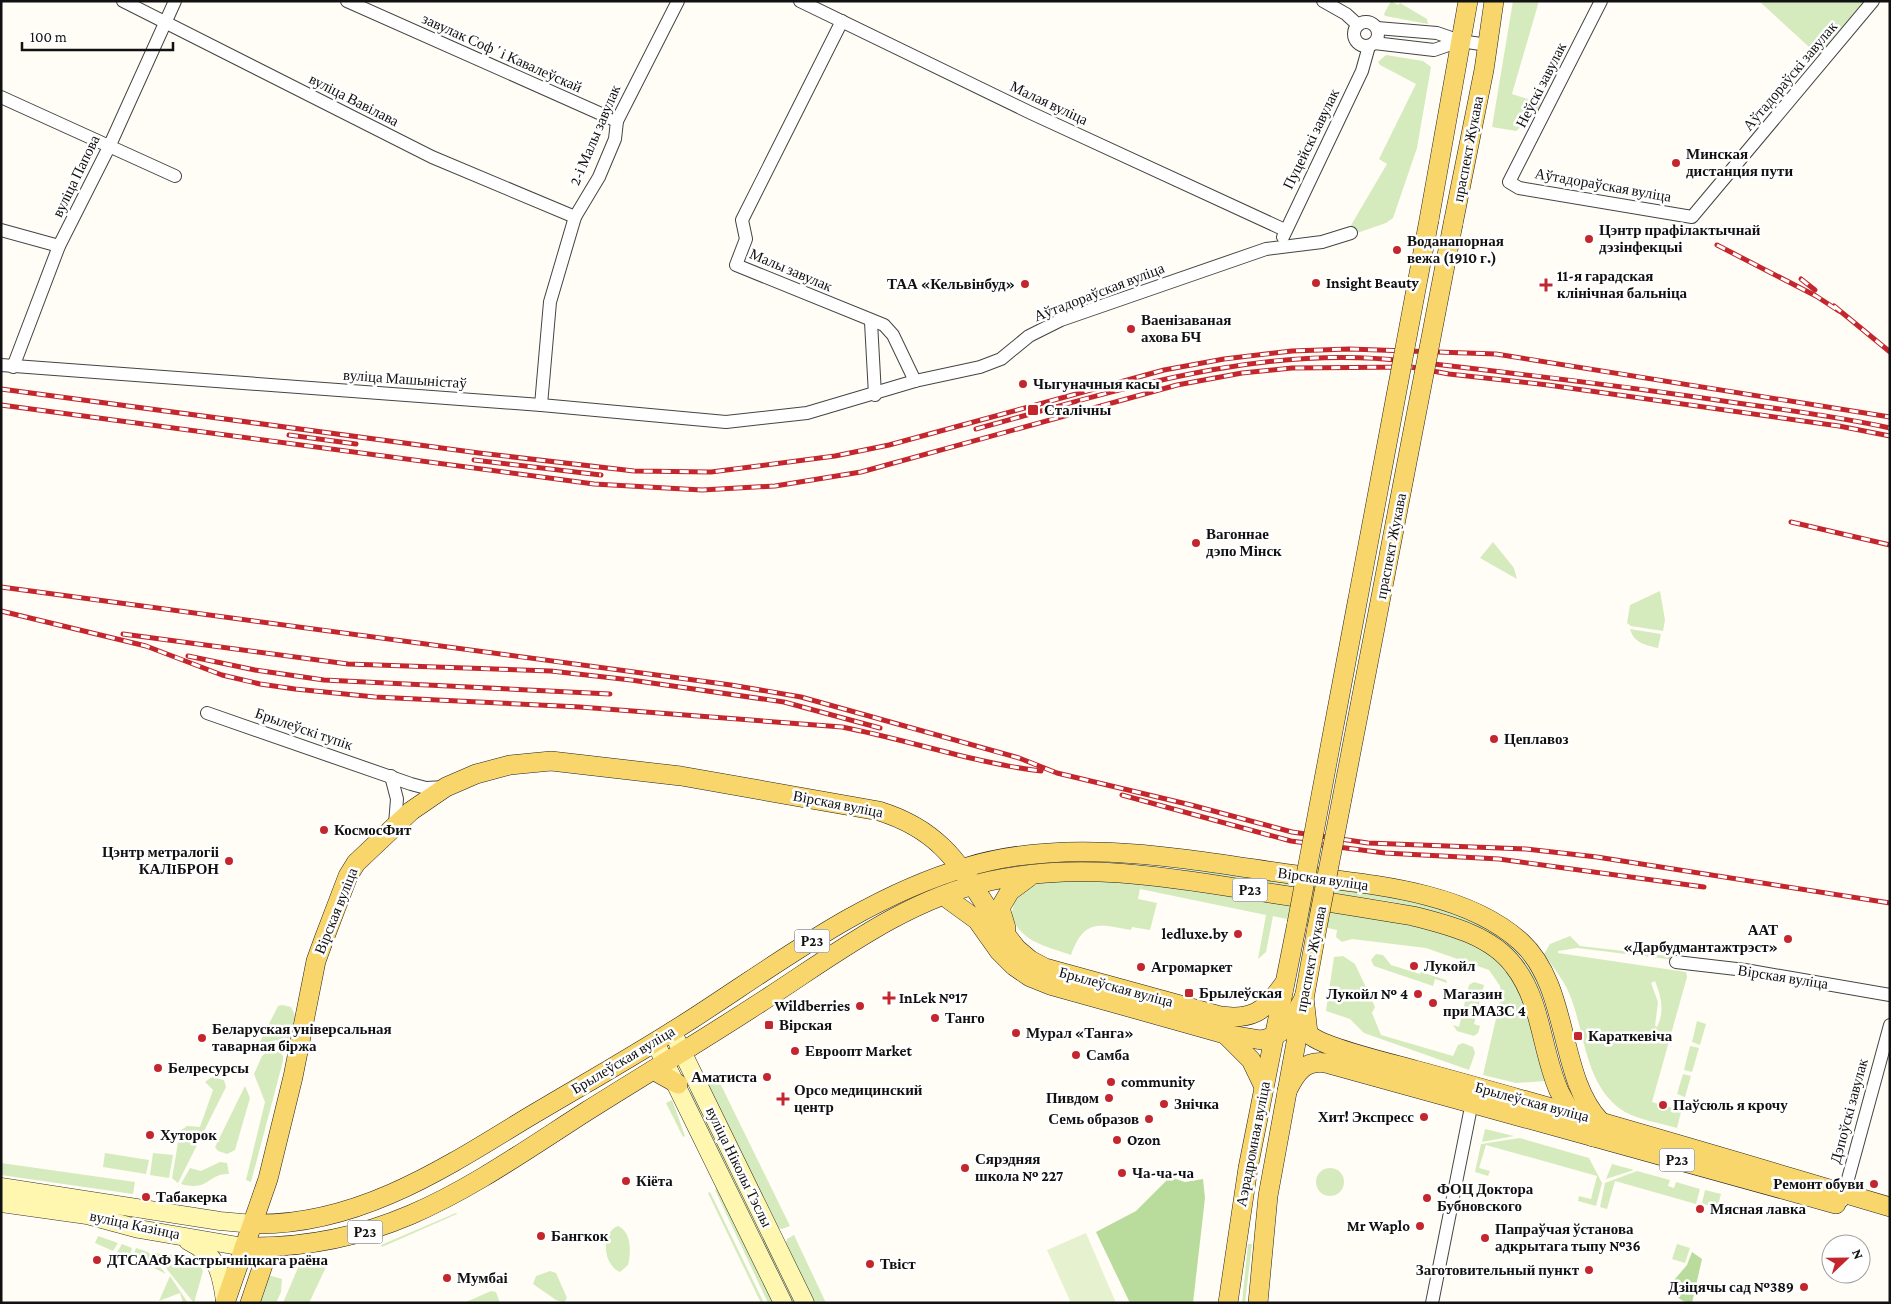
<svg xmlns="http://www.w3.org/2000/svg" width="1891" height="1304" viewBox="0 0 1891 1304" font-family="'Crimson Pro',serif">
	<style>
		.green { fill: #d5ebbd; fill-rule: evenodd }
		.forest { fill: #b9dc9c }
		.pitch { fill: #e6f2cf }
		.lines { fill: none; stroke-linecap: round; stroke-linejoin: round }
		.minor-casing { stroke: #444; stroke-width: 14 }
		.secondary-casing { stroke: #333; stroke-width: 19 }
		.primary-casing { stroke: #222; stroke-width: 20 }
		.minor { stroke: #fff; stroke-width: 12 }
		.secondary { stroke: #fff6b0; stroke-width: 18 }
		.primary { stroke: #f9d66b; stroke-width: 19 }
		.rail-casing { stroke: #c4262e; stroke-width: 5 }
		.rail { stroke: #fff; stroke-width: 3; stroke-dasharray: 9; stroke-linecap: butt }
		.primary-bridge-casing { stroke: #222; stroke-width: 20; stroke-linecap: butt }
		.primary-bridge { stroke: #f9d66b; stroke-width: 19 }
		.poi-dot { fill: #c4262e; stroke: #fff; stroke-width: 2 }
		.labels { text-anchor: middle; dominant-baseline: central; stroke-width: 5; stroke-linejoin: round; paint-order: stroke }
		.shield { fill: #fff; stroke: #585858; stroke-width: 1 }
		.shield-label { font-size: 14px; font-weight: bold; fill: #111 }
		.street-label { font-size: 15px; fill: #111; stroke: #fff }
		.poi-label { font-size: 15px; font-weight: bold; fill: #111; stroke: #fff; text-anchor: start }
	</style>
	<rect width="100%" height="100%" fill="#fffdf5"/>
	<g class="green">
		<polygon points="1391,1 1398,5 1400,3 1427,19 1428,24 1385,16 1384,14"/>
		<polygon points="1513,1 1539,1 1512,94 1546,105 1516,131 1492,127"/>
		<polygon points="1759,1 1867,1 1820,57"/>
		<polygon points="1386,55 1423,61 1431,67 1417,148 1393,218 1386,223 1357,233 1350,227 1387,164 1379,159 1416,84 1380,65 1378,62"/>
		<polygon points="1493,542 1514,568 1517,579 1480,558"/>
		<polygon points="1660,591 1665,620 1663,631 1631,626 1627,623 1630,605"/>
		<path d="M1630,629L1661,634L1658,648C1645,645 1634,643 1630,629Z"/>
		<path d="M1181,869C1229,875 1276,880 1324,887C1402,898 1517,908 1543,999L1532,978L1467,923L1445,914L1393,902L1181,871Z"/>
		<path d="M1142,880L1318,911C1366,910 1475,929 1506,970C1529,1001 1536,1044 1546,1081L1516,1083L1483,1075L1501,997L1500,986L1489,970L1426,948L1352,939L1342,942L1336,937L1337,930L1273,916L1266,952L1258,959L1266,915L1140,889L1138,899L1157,903L1150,930L1132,927L1131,930C1098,924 1084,919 1071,955C1045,946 1021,942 1011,915L1015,901L1009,899L1017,888L1042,881Z"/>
		<path d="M1570,936L1580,946L1676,957L1675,960L1577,948L1558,951V953L1686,972L1687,977L1652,1102L1673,1108L1676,1098L1684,1100L1677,1128C1660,1123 1640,1120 1625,1112C1584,1087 1586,1033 1569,993C1563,979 1553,967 1544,954L1550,944ZM1655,981C1661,996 1665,1011 1657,1027L1655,1026L1658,1002L1651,983Z"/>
		<polygon points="1376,954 1383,955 1391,965 1420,974 1421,972 1446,980 1447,983 1435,979 1433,986 1374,966 1371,960"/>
		<polygon points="1343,956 1355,964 1375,1007 1372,1013 1381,1035 1453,1056 1458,1045 1463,1043 1473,1047 1475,1053 1469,1070 1364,1033 1350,1019 1326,1011 1334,957"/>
		<polygon points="1474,982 1484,985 1474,1024 1480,1026 1478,1033 1474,1036 1457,1031 1453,1025 1459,1027 1469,985"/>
		<polygon points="282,1005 291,1007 295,1016 288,1044 286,1045 276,1040 259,1044 278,1006"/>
		<polygon points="1697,1021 1706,1024 1700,1045 1692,1042"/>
		<polygon points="1690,1046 1699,1048 1692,1072 1684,1070"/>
		<polygon points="269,1050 278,1050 283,1056 283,1061 251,1182 246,1180 265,1102 254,1074 262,1056"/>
		<polygon points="1683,1074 1691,1076 1685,1097 1677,1094"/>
		<polygon points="212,1077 224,1080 226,1087 178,1183 172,1178 180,1131 187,1126 200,1127 213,1090 205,1082"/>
		<polygon points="718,1079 790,1226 782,1229 776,1227 706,1084"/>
		<polygon points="245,1086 250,1098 235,1150 227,1154 218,1151 215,1147"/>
		<polygon points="695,1090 799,1303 790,1303 689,1093"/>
		<polygon points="672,1100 685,1136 683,1137 666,1103"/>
		<polygon points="1485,1129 1514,1136 1482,1142"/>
		<polygon points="1520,1138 1589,1158 1602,1183 1596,1206 1578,1201 1579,1196 1591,1199 1597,1176 1486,1145 1479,1168 1490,1171 1488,1176 1475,1172 1481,1144"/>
		<polygon points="105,1153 149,1160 146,1174 103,1167"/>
		<polygon points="153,1153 173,1155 169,1178 150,1175"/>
		<path d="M220,1162L227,1163L229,1174C208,1173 209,1192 181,1184L190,1168L201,1171Z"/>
		<polygon points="1,1163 135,1182 133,1194 1,1175"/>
		<polygon points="1612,1164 1634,1170 1606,1179"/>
		<circle cx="1330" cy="1182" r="14"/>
		<polygon points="1637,1171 1670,1180 1668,1186 1674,1188 1676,1182 1700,1189 1696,1204 1615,1181 1607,1209 1600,1207 1605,1183"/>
		<polygon points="716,1189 734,1214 775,1303 768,1303 715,1190"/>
		<polygon points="1705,1190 1721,1194 1717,1209 1702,1203"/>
		<polygon points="710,1192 764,1303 761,1303 708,1193"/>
		<polygon points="456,1213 457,1214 382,1247 381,1245"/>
		<path d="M618,1226C632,1232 631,1253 628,1265L620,1272C603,1265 600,1233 618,1226Z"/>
		<polygon points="794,1235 826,1303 812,1303 785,1245 787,1239"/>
		<polygon points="98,1236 118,1243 113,1251 95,1243"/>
		<polygon points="122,1244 132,1248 129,1258 126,1257 123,1262 114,1257"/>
		<polygon points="1248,1244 1252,1244 1245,1303 1242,1303"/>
		<polygon points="1677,1244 1690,1248 1685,1263 1672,1259"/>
		<polygon points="136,1248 148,1252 166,1274 133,1257"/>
		<path d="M154,1253C169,1255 196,1254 203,1271L194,1303Z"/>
		<polygon points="326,1260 328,1263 309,1303 283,1303 300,1263"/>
		<polygon points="550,1271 556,1273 567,1298 564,1303 556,1300 533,1284 536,1276"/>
		<polygon points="268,1275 282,1279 281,1292 276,1303 257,1303"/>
		<polygon points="170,1276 188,1303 183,1303 180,1293 159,1301"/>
		<polygon points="491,1291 496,1292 500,1303 464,1303"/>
	</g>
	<g class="forest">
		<polygon points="1170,1177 1185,1182 1203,1179 1205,1198 1193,1303 1130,1303 1096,1232 1136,1211"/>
		<path d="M1692,1252L1702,1259L1692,1303C1681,1303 1675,1295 1669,1286L1687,1265Z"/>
	</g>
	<polygon class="pitch" points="1086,1233 1116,1303 1071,1303 1047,1250"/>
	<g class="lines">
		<defs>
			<g id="minor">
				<polyline points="123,1 432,157 575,217"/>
				<polyline points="347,1 617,121"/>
				<polyline points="800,1 1031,113 1285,230"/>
				<polyline points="1323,1 1346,14 1358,25"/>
				<polyline points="1601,1 1509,182 1519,188 1692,217 1873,1"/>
				<polyline points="842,21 742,220 746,239 736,265 884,325 893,335 915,381"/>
				<circle cx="1366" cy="34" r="12"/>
				<polyline points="1377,28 1437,33 1460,41 1488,45"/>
				<polyline points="1374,43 1434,50 1460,41"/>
				<polyline points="1,97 175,176"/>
				<polyline points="1,230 59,246"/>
				<polyline points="1283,237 1362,71 1369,46"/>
				<polyline points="871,322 875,395"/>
				<polyline points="1,365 541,405 726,422 807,413 915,381 980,367 1001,359 1029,336 1061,320 1266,249 1322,242 1351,233"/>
				<polyline points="13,367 59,246 109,147 175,1"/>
				<polyline points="541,405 550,302 575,217 599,177 615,139 617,121 678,1"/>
				<polyline points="207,713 411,784 426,788 445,787"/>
				<polyline points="391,776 397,799 395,824"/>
				<polyline points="1676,962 1745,970 1890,995"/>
				<polyline points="1842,1201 1890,1025"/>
				<polyline points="1432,1303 1473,1097"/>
			</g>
			<g id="secondary">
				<polyline points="672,1031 805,1303"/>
				<polyline points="655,1042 783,1303"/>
				<polyline points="1,1187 220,1221 253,1224"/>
				<polyline points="1,1203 87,1215 139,1229 244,1247"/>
				<path d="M188,1241C218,1256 221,1271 225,1301"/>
			</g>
			<g id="primary">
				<polyline points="1429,220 1468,1"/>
				<polyline points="1453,224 1484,70 1494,1"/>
				<polyline points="944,896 977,920 999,951 1014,966 1030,977 1050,985 1225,1034 1261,1040 1273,1037 1288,1027 1304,998"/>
				<polyline points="1006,928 1000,908 1010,891 1029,877"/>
				<path d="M1304,997L1308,1033C1319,1047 1394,1064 1415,1070C1574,1113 1732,1160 1890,1207"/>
				<polyline points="1225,1034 1251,1060 1264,1087"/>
				<polyline points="653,1070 678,1084"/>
				<path d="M1287,1091C1296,1073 1304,1060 1326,1063L1836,1204"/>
				<path d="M253,1224C354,1226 439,1172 522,1121C579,1087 636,1055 692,1019C780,962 865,897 967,867C1070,836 1184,859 1289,874C1363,884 1463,889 1521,942C1570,987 1558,1077 1600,1121"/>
				<path d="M244,1247C388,1250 473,1184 587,1111C652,1070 718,1031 781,989C846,946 912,898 990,881C1076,862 1164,876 1249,890C1304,898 1359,907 1413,916C1448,925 1491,935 1514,966C1542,1002 1541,1050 1559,1091C1567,1108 1579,1123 1593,1137"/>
				<path d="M225,1303L268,1179L293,1077L316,961L324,939L348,876L356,863L411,811L446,787L476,774L510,765L551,761L681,776L879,811C960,836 968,890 1017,949L1030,960L1045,968L1220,1016C1252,1020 1264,1012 1283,985"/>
				<polyline points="250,1303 269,1247"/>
				<polyline points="1228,1303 1248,1168 1297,923"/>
				<polyline points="1258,1303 1268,1196 1317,928"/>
			</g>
		</defs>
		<use href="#minor" class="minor-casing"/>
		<use href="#secondary" class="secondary-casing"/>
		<use href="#primary" class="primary-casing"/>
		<use href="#minor" class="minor"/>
		<use href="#secondary" class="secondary"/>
		<use href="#primary" class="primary"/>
		<defs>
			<g id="rail">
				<polyline points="1717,245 1816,296 1839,311"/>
				<polyline points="1801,279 1815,290"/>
				<polyline points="1834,306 1890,352"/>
				<path d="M1425,363C1529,375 1633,387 1737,403C1788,410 1839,417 1890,428"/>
				<polyline points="1,389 479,453 634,471 711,472 835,456 889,445 1164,370 1224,359 1292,351 1349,349 1496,354 1890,417"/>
				<polyline points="1,405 594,484 702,490 775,486 861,472 1177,385 1242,373 1292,368 1411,367 1449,374 1548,385 1839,426 1890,436"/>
				<path d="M976,429C1116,391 1258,344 1405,361"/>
				<polyline points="289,435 356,444"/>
				<polyline points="474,460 601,475"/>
				<polyline points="1791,522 1890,545"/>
				<polyline points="1,587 731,685 801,697 1019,758 1057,773 1191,805 1292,832 1368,843 1526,849 1597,857 1890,903"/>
				<path d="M1,611L146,646L222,675L260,684L295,689L375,697L580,707L842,727C909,740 974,763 1041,771"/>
				<polyline points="123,634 348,664 551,671 631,680 784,702 880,728"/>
				<polyline points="188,656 255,670 324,680 610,694"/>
				<polyline points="1122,795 1291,841 1385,853 1499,859 1704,887"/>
			</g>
		</defs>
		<use href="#rail" class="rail-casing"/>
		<use href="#rail" class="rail"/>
		<defs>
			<g id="primary-bridge">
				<polyline points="1297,923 1429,220"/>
				<polyline points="1317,928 1453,224"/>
			</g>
		</defs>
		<use href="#primary-bridge" class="primary-bridge-casing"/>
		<use href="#primary-bridge" class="primary-bridge"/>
	</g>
	<g class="poi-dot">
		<circle cx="1676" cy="163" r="5"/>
		<circle cx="1589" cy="239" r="5"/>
		<circle cx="1397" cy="250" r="5"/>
		<circle cx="1316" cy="283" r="5"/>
		<circle cx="1025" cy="284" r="5"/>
		<path d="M1543.5 277.5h5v5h5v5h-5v5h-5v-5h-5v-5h5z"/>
		<circle cx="1131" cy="329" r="5"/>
		<circle cx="1023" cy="384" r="5"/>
		<rect x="1027" y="404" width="12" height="12" rx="2.5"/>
		<circle cx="1196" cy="543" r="5"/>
		<circle cx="1494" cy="739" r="5"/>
		<circle cx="324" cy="830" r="5"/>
		<circle cx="229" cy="861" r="5"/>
		<circle cx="1238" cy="934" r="5"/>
		<circle cx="1788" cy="939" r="5"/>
		<circle cx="1414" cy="966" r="5"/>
		<circle cx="1141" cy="967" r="5"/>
		<rect x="1184" y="988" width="10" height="10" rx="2.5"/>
		<circle cx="1418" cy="994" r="5"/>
		<path d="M886.5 990.5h5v5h5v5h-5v5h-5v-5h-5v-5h5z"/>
		<circle cx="1433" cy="1003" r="5"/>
		<circle cx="860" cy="1006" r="5"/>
		<circle cx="935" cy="1018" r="5"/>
		<rect x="764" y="1020" width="10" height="10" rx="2.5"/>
		<circle cx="1016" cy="1033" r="5"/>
		<rect x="1573" y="1031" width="10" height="10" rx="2.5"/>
		<circle cx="202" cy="1038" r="5"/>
		<circle cx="795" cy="1051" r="5"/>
		<circle cx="1076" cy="1055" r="5"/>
		<circle cx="158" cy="1068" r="5"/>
		<circle cx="767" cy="1077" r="5"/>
		<circle cx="1111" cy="1082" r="5"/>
		<circle cx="1109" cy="1098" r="5"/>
		<path d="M780.5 1091.5h5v5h5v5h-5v5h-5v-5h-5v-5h5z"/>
		<circle cx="1164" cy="1104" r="5"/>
		<circle cx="1663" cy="1105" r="5"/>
		<circle cx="1424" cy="1117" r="5"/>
		<circle cx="1149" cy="1119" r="5"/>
		<circle cx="150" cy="1135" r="5"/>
		<circle cx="1117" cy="1140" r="5"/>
		<circle cx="965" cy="1168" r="5"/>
		<circle cx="1122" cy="1173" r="5"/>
		<circle cx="626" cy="1181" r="5"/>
		<circle cx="1874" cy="1184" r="5"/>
		<circle cx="146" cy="1197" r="5"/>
		<circle cx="1427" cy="1198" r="5"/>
		<circle cx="1700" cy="1209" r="5"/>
		<circle cx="1420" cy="1226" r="5"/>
		<circle cx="541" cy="1236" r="5"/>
		<circle cx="1485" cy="1238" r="5"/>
		<circle cx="97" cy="1260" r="5"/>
		<circle cx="870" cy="1264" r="5"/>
		<circle cx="1589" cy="1270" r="5"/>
		<circle cx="447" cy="1278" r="5"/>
		<circle cx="1804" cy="1287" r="5"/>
	</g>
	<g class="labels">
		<g class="shield">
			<rect x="1232.5" y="878.5" width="35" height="23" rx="4"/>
			<rect x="794.5" y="929.5" width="35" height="23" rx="4"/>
			<rect x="1659.5" y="1148.5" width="35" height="23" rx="4"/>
			<rect x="347.5" y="1220.5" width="35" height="23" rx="4"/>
		</g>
		<g class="shield-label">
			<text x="1250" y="890">Р23</text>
			<text x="812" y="941">Р23</text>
			<text x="1677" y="1160">Р23</text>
			<text x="365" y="1232">Р23</text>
		</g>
		<g class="street-label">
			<text transform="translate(502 53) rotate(24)">завулак Софʼі Кавалеўскай</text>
			<text transform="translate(1790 76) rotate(-50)">Аўтадораўскі завулак</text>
			<text transform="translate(1541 85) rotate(-63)">Неўскі завулак</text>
			<text transform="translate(354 100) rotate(27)">вуліца Вавілава</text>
			<text transform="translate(1049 103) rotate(25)">Малая вуліца</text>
			<text transform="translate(595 135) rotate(-67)">2-і Малы завулак</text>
			<text transform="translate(1311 139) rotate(-64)">Пуцейскі завулак</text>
			<text transform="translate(1468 149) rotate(-79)">праспект Жукава</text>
			<text transform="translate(76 176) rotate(-64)">вуліца Папова</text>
			<text transform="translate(1603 185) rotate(10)">Аўтадораўская вуліца</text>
			<text transform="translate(791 270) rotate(23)">Малы завулак</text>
			<text transform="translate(1099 292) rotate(-21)">Аўтадораўская вуліца</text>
			<text transform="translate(405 379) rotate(4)">вуліца Машыністаў</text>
			<text transform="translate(1391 546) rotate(-79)">праспект Жукава</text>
			<text transform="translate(304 729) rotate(19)">Брылеўскі тупік</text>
			<text transform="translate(838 804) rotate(11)">Вірская вуліца</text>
			<text transform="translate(1323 879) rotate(8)">Вірская вуліца</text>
			<text transform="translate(336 911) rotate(-68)">Вірская вуліца</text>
			<text transform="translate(1311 959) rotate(-79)">праспект Жукава</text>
			<text transform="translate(1783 977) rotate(9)">Вірская вуліца</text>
			<text transform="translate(1116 987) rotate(15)">Брылеўская вуліца</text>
			<text transform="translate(623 1060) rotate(-31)">Брылеўская вуліца</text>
			<text transform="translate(1532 1102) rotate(15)">Брылеўская вуліца</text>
			<text transform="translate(1849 1111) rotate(-75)">Дэпоўскі завулак</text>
			<text transform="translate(1253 1144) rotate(-79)">Аэрадромная вуліца</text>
			<text transform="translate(739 1167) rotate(64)">вуліца Ніколы Тэслы</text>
			<text transform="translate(135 1225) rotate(12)">вуліца Казінца</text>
		</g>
		<g class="poi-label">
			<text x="1686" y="154">Минская<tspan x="1686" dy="17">дистанция пути</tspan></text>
			<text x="1599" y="230">Цэнтр прафілактычнай<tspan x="1599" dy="17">дэзінфекцыі</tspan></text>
			<text x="1407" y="241">Воданапорная<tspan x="1407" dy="17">вежа (1910 г.)</tspan></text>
			<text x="1557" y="276">11-я гарадская<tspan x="1557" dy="17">клінічная бальніца</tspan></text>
			<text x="1326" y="283">Insight Beauty</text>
			<text x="1015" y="284" text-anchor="end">ТАА «Кельвінбуд»</text>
			<text x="1141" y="320">Ваенізаваная<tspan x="1141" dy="17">ахова БЧ</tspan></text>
			<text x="1033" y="384">Чыгуначныя касы</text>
			<text x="1044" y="410">Сталічны</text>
			<text x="1206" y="534">Вагоннае<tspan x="1206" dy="17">дэпо Мінск</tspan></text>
			<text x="1504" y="739">Цеплавоз</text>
			<text x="334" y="830">КосмосФит</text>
			<text x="219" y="852" text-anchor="end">Цэнтр метралогіі<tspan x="219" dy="17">КАЛIБРОН</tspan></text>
			<text x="1778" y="930" text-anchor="end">ААТ<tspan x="1778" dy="17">«Дарбудмантажтрэст»</tspan></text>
			<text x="1228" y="934" text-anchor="end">ledluxe.by</text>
			<text x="1424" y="966">Лукойл</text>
			<text x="1151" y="967">Агромаркет</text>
			<text x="1199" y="993">Брылеўская</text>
			<text x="1408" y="994" text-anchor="end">Лукойл № 4</text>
			<text x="1443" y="994">Магазин<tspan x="1443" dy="17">при МАЗС 4</tspan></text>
			<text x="899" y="998">InLek №17</text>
			<text x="850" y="1006" text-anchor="end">Wildberries</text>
			<text x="945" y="1018">Танго</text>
			<text x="779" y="1025">Вірская</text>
			<text x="212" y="1029">Беларуская універсальная<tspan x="212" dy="17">таварная біржа</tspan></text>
			<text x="1026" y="1033">Мурал «Танга»</text>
			<text x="1588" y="1036">Караткевіча</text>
			<text x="805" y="1051">Евроопт Market</text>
			<text x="1086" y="1055">Самба</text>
			<text x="168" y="1068">Белресурсы</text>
			<text x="757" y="1077" text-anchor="end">Аматиста</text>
			<text x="1121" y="1082">community</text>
			<text x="794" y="1090">Орсо медицинский<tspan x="794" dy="17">центр</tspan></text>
			<text x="1099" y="1098" text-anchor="end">Пивдом</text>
			<text x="1174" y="1104">Знічка</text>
			<text x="1673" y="1105">Паўсюль я крочу</text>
			<text x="1414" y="1117" text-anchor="end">Хит! Экспресс</text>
			<text x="1139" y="1119" text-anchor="end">Семь образов</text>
			<text x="160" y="1135">Хуторок</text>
			<text x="1127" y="1140">Ozon</text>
			<text x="975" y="1159">Сярэдняя<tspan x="975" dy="17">школа № 227</tspan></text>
			<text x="1132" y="1173">Ча-ча-ча</text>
			<text x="636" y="1181">Кіёта</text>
			<text x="1864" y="1184" text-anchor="end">Ремонт обуви</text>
			<text x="1437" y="1189">ФОЦ Доктора<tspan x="1437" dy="17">Бубновского</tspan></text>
			<text x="156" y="1197">Табакерка</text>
			<text x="1710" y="1209">Мясная лавка</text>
			<text x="1410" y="1226" text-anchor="end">Mr Waplo</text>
			<text x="1495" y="1229">Папраўчая ўстанова<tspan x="1495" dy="17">адкрытага тыпу №36</tspan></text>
			<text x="551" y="1236">Бангкок</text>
			<text x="107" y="1260">ДТСААФ Кастрычніцкага раёна</text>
			<text x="880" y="1264">Твіст</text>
			<text x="1579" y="1270" text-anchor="end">Заготовительный пункт</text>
			<text x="457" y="1278">Мумбаі</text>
			<text x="1794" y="1287" text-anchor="end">Дзіцячы сад №389</text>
		</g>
	</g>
	<rect width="1891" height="1304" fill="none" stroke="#111111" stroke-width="5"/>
	<g transform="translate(1846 1259) rotate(68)"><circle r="24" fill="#ffffff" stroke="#a0a0a0"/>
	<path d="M0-4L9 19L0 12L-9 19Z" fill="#c4262e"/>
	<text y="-8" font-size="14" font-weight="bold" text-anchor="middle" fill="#111111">N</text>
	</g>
	<path d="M22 42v8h151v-8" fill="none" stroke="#111111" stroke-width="2.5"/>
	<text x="30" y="42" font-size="15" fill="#111111" stroke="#ffffff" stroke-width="4" paint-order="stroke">100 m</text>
</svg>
